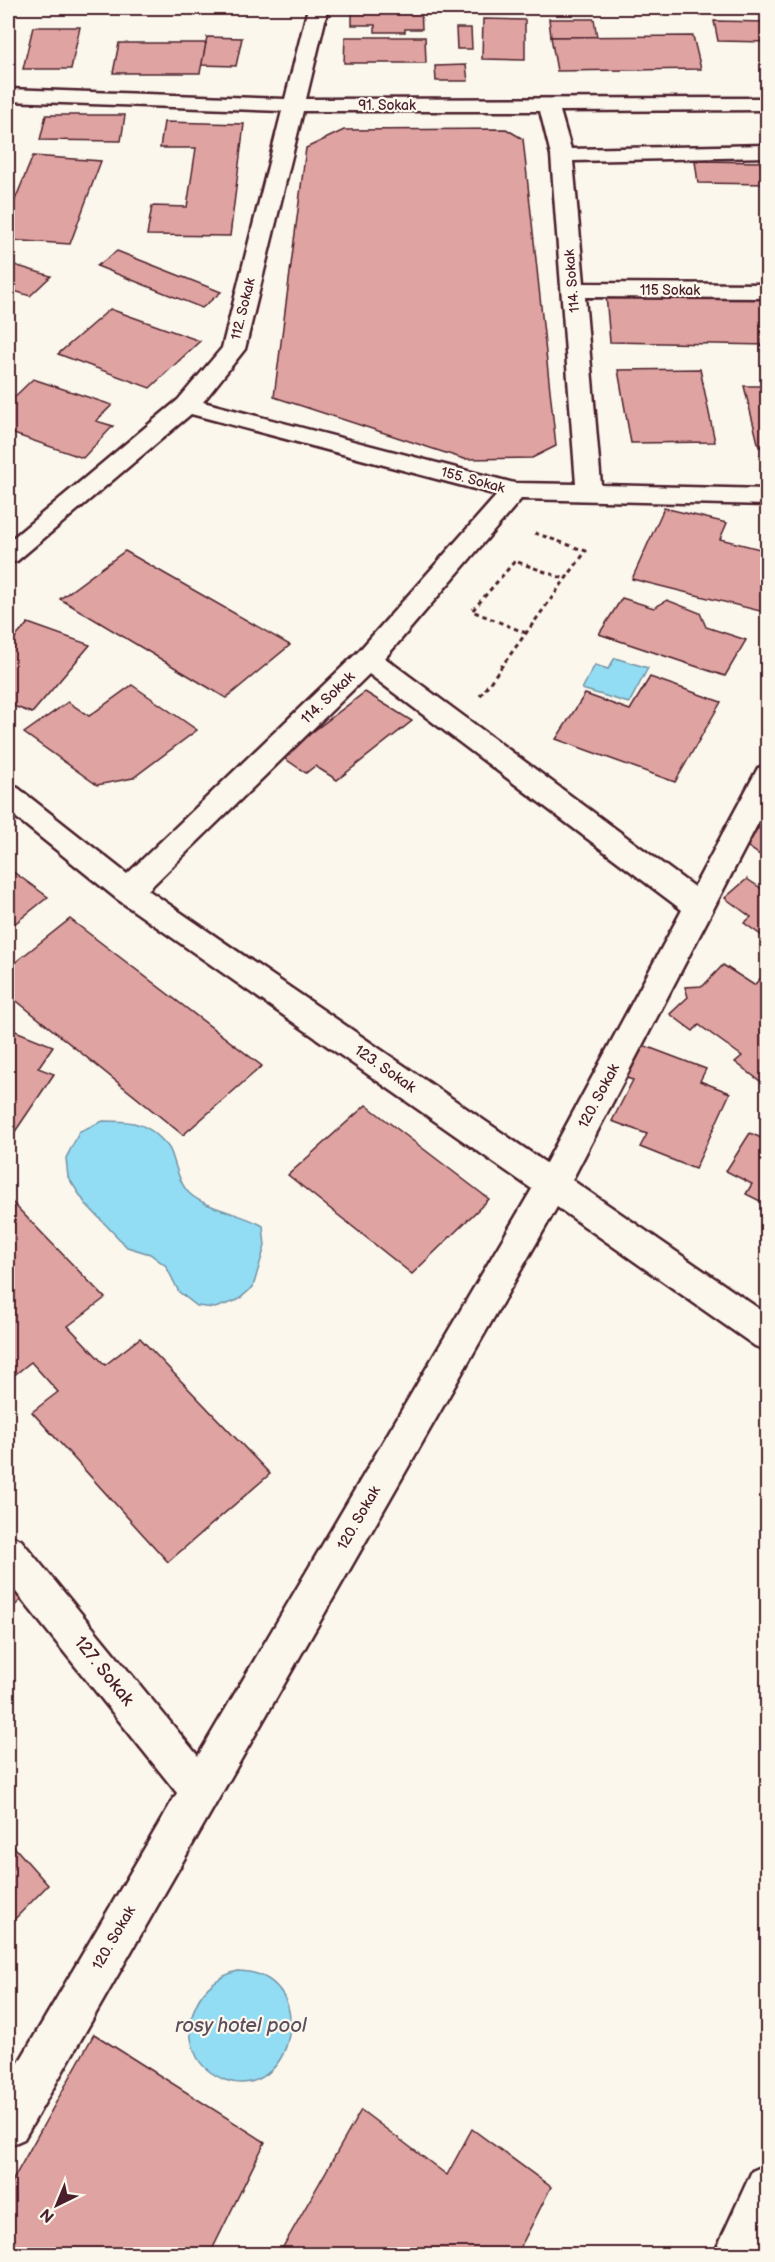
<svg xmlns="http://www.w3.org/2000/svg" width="775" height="2262" viewBox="0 0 775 2262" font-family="'Balsamiq Sans',sans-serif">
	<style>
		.water { fill: #92ddf3; stroke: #7591a3; stroke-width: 1.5 }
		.building { fill: #dfa4a1; stroke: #4a1f2b; stroke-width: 1.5 }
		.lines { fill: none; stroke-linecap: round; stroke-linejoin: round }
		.minor-casing { stroke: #4a1f2b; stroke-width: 5 }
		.tertiary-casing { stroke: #4a1f2b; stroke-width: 5 }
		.path { stroke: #4a1f2b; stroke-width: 3; stroke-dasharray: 4.5 4; stroke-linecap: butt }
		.minor { fill: #fbf7ec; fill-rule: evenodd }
		.tertiary { fill: #fbf7ec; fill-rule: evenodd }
		.labels { text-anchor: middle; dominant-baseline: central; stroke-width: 4.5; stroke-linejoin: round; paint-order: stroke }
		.far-street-label { font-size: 14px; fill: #4a1f2b; stroke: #fbf7ec }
		.street-label { font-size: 15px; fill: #4a1f2b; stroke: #fbf7ec }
		.near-street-label { font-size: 18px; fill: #4a1f2b; stroke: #fbf7ec }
		.near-water-label { font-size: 20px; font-style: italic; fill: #5c4e5d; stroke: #fbf7ec }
	</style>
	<rect width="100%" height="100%" fill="#fbf7ec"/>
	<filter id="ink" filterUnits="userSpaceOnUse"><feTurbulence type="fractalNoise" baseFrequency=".0167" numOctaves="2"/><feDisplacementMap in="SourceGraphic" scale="12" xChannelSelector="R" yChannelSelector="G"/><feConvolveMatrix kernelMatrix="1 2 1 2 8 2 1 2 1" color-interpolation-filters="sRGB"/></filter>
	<g filter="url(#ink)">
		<g class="water">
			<polygon points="615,658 648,668 629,703 582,689 595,665 608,669"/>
			<path d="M103,1121C126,1121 143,1121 159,1137C164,1142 169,1146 171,1152C176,1165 179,1184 190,1194C207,1209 241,1213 263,1226L265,1246L253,1287L238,1300L215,1308L197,1306L179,1292L166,1266L150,1254L127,1247L85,1203L68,1177L66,1158L80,1131Z"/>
			<path d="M238,1971C323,1973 293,2104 225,2080C213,2075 203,2069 197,2057C179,2021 200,1980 238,1971Z"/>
		</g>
		<g class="building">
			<polygon points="352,8 421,8 422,29 405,29 405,32 375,32 375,25 352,25"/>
			<polygon points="483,19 525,20 525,60 482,59"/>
			<polygon points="549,19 594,19 597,37 551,37"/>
			<polygon points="714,21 766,22 768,42 718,41"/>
			<polygon points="33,27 80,27 71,69 23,69"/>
			<polygon points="456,28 471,28 472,49 457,49"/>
			<polygon points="693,36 701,69 557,71 551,37"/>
			<polygon points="207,37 242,38 236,66 201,65"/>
			<polygon points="345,37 425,37 426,63 344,63"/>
			<polygon points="119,43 206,43 200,73 113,73"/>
			<polygon points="466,65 468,81 436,81 435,66"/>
			<polygon points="46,115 125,115 121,141 40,140"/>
			<polygon points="164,122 244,124 230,236 147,235 152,206 187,207 196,148 160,148"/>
			<polygon points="506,129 523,139 556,446 532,458 464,459 274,397 306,148 344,130"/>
			<polygon points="33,156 101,161 70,244 8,240 8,217"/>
			<polygon points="695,161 765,162 768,184 698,183"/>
			<polygon points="117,251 221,292 202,308 97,266"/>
			<polygon points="8,263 51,276 30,296 8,289"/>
			<polygon points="606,295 768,298 768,345 610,342"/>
			<polygon points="110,309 200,341 150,388 58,354"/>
			<polygon points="700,369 715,442 631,443 618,370"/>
			<polygon points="33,379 112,405 96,421 113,426 83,458 8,432 8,403"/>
			<polygon points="744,386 768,386 768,447 759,447"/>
			<polygon points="664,508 727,523 720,539 768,551 768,609 764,612 632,579"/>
			<polygon points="125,551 290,645 226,698 60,599"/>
			<polygon points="622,598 654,608 667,600 700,613 706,627 746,640 725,676 599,634"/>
			<polygon points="28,623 90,645 32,713 8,704 8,646"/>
			<polygon points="650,677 721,702 675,782 556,739 585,694 630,710"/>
			<polygon points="132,685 197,730 133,778 97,785 24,733 68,702 89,716"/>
			<polygon points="365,692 412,721 337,780 315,766 306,773 281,756"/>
			<polygon points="768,821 768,854 764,852 760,855 741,842"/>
			<polygon points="8,868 48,897 8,929"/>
			<polygon points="747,879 768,893 768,940 744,923 751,917 725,898"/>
			<polygon points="70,919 262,1066 183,1135 8,994 8,968"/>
			<polygon points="723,965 754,985 764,975 768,977 768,1081 764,1084 735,1062 742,1056 699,1025 693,1031 670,1014 688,997 685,987 703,986"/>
			<polygon points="8,1028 53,1046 38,1068 54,1074 8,1142"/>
			<polygon points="640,1044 706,1069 700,1081 730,1093 695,1169 640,1147 647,1134 612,1121 633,1080 623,1077"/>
			<polygon points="366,1105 489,1199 412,1274 288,1175"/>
			<polygon points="750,1133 768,1141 768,1205 746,1194 752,1184 726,1171"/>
			<polygon points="8,1198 105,1298 68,1326 105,1365 140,1338 270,1474 168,1562 32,1412 58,1392 31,1362 8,1380"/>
			<polygon points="8,1576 26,1595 8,1612"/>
			<polygon points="8,1840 48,1885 8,1926"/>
			<polygon points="94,2034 265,2142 210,2254 8,2254 8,2189"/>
			<polygon points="361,2110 447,2175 472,2129 551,2187 517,2254 279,2254"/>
		</g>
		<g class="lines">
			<defs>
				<path id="minor" d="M308,8H328L306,99L768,98V110L560,111L571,149L768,145V157L573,161L584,283L768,284V298L585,297L601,485L768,489V505L521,499L385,658L694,887L758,768L768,765V804L572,1180L768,1315V1351L755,1346L557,1207L24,2139L8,2146V2081L177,1793L8,1582V1535L21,1540L198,1756L532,1189L117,899L8,811V785L18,788L127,874L358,652L497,495L191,414L17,561L8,563V542L178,400L222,348L282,111L8,101V89L285,99ZM303,111H540L551,155L576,484L514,483L203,402L245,349ZM369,674L682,910L546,1163L148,890Z"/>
				<polygon id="tertiary" points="768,2164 768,2240 761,2254 714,2254 752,2171"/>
			</defs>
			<use href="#minor" class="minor-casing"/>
			<use href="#tertiary" class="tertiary-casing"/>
			<g class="path">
				<polyline points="526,633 472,611 515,561 565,579"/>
				<polyline points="480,696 586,551 532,532"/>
			</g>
			<use href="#minor" class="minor"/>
			<use href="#tertiary" class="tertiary"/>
		</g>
	</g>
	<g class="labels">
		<g class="far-street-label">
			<text x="387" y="105">91. Sokak</text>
			<text transform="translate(572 281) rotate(-95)">114. Sokak</text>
			<text x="670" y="290">115 Sokak</text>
			<text transform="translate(243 309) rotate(-76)">112. Sokak</text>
			<text transform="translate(473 480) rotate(15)">155. Sokak</text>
		</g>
		<g class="street-label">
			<text transform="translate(328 698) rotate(-44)">114. Sokak</text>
			<text transform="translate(385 1069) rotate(35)">123. Sokak</text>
			<text transform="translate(599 1096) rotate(-62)">120. Sokak</text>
			<text transform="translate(359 1518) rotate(-60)">120. Sokak</text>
			<text transform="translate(114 1938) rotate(-60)">120. Sokak</text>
		</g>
		<g class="near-street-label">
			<text transform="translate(104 1671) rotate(51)">127. Sokak</text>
		</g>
		<g class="near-water-label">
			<text x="241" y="2026">rosy hotel pool</text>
		</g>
	</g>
	<rect width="775" height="2262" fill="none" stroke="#fbf7ec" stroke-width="30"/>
	<rect x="15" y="15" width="745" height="2232" fill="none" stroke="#4a1f2b" stroke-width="2" filter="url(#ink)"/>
	<g transform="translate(57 2205) rotate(223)" stroke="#fbf7ec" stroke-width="4.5" paint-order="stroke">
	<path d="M0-4.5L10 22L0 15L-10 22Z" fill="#4a1f2b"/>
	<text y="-9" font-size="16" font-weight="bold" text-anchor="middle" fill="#4a1f2b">N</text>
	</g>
</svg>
